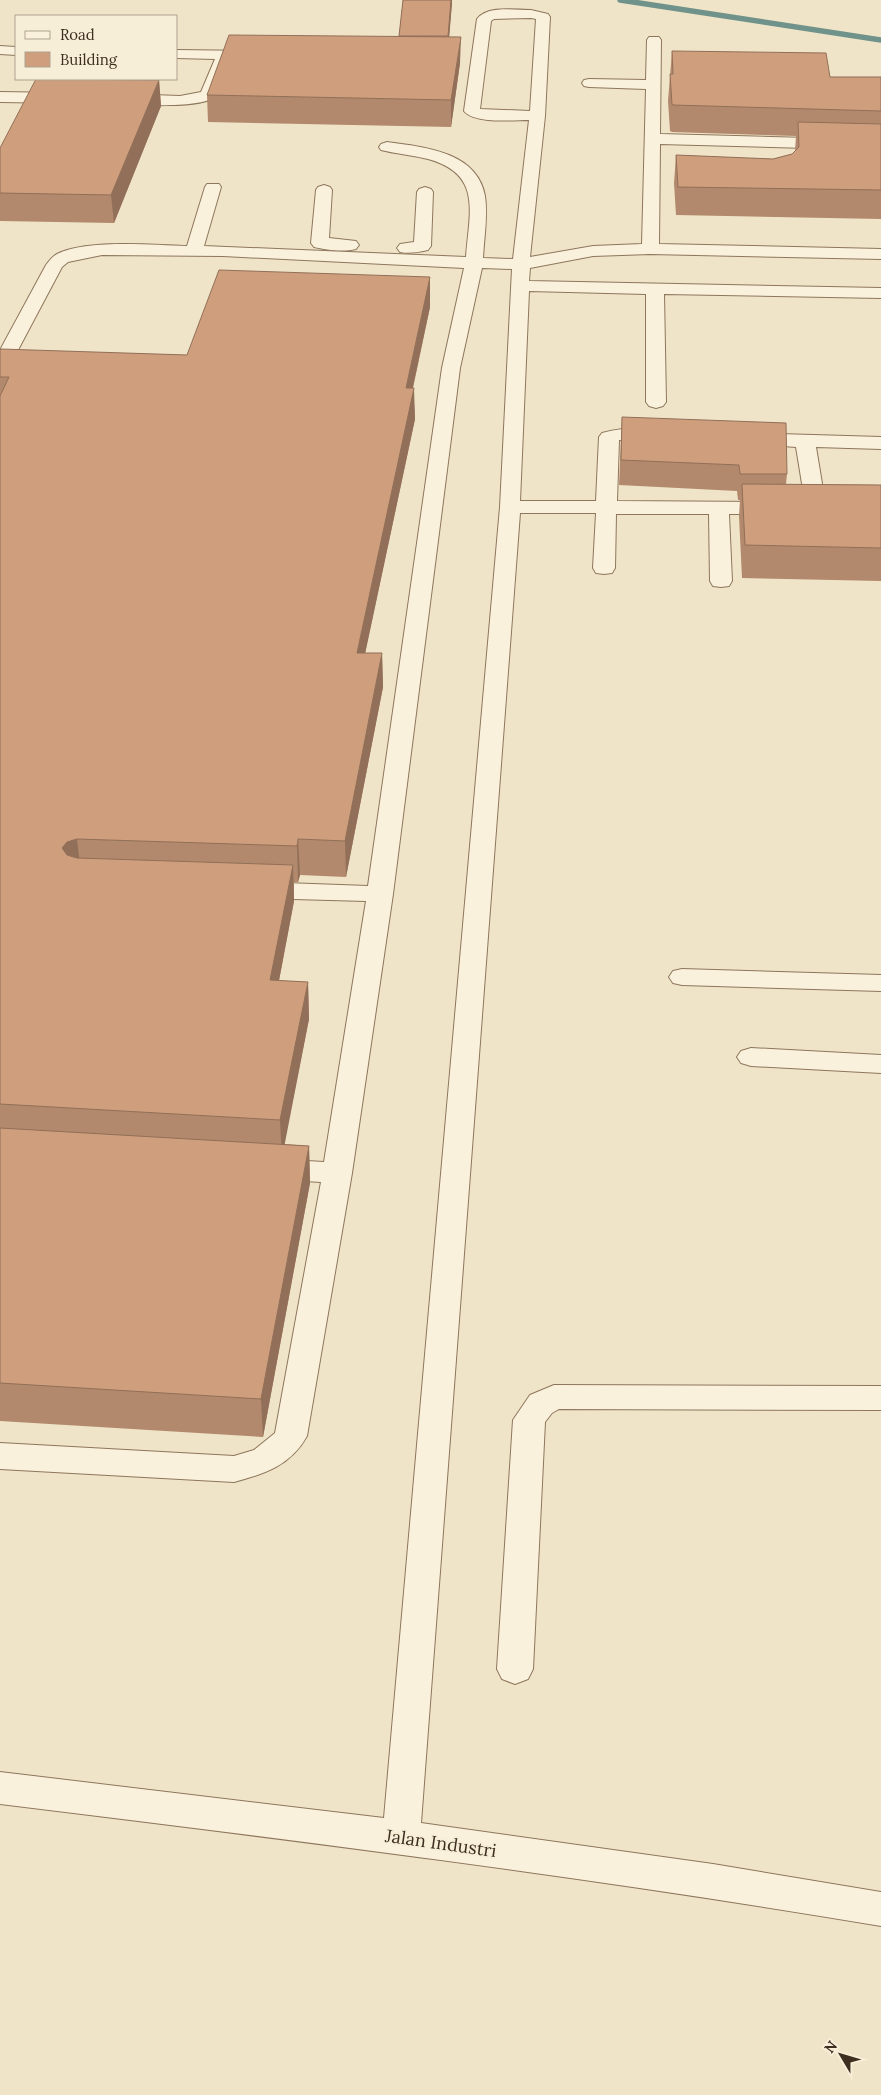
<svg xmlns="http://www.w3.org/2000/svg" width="881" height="2095" viewBox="0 0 881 2095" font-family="Lora,serif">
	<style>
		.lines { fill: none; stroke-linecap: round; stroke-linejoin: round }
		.stream { stroke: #6f938a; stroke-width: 5.5 }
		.minor-casing { stroke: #8d765c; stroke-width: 2 }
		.minor { fill: #faf1dc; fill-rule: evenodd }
		.wall { fill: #b2896c }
		.shaded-wall { fill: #916f58 }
		.building { fill: #cf9f7d; stroke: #916f58 }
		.labels { text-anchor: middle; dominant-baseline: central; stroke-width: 4; stroke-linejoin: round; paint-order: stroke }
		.near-street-label { font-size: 18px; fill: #3d2e20; stroke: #f7eed8 }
	</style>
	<rect width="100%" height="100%" fill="#f0e4c8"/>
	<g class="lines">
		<polyline class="stream" points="620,0 881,40"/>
		<defs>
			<g id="minor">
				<path d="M531,10L548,14L550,17L545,116L530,257L593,246L642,244L646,89L589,87L584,86L582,83L584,80L589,79L646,80L647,40L649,37H659L661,40L660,134L881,140V150L660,144L659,244L881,249V259L650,254L593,256L530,268L529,281L881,288V298L664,294L666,402L663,406L656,408L649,406L646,402V294L529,291L520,501H596L599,437L602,433C622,428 645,426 666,431L669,435L666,439L659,441L619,440L617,501L776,502L783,504L786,508L783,512L776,514H729L732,581L729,586L721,587L713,586L710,581L709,514H616L615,568L612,573L604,574L596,573L593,568L596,513H520L421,1823L713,1864L881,1892V1926C588,1877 294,1840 0,1804V1772L384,1818L500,507L512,269L482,268L460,368L393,894L352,1173L307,1436C291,1465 265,1474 234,1482L0,1469V1443L234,1456L254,1450L275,1433L321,1182L272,1179L262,1176L257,1169L262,1162L272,1159L324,1162L366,901L257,898L248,895L244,890L248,885L257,882L368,886L442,368L464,268L223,256L102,255L68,262L62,267L9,367L7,371L0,373V350L46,265C49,261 53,256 57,254C87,239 152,245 187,246L205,187L207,184H219L221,187L204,246L466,257C469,213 483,174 428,159C412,155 397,154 381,150L379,147L381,144L387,142C423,147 477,151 485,196C488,216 484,238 483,258L513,259L529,120C513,120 474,124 464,111L477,19C487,5 515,10 531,10ZM531,18L536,19L530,111L480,109L491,21L494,19Z"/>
				<polygon points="0,46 16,47 16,55 0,54"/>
				<path d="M176,50L260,51L265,52L267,55L265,58L260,59H227L228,61C225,70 220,91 214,97C204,108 134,106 119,102L116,99L119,96L124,94L180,96L201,92L215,59L176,58Z"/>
				<polygon points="0,92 63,93 68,95 71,98 68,101 63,103 0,102"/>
				<path d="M324,185L330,187L332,190L329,238L356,241L359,245L356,249C344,252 326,250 314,247L311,243L316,190L318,187Z"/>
				<path d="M425,187L431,189L433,192L431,246L428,250C419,252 409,254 400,252L397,248L400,244L414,242L417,192L419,189Z"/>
				<polygon points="749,433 881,437 881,449 816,447 826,508 823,512 816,514 809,512 806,508 796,447 742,443 739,439 742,435"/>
				<polygon points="682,969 881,975 881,991 682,985 673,983 669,977 673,971"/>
				<polygon points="751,1048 881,1055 881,1073 751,1066 741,1063 737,1057 741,1051"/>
				<polygon points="554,1385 881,1386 881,1410 559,1409 552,1413 545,1422 533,1669 528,1679 515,1684 502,1679 497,1669 513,1420 530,1395"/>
			</g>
		</defs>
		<use href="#minor" class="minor-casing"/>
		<use href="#minor" class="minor"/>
	</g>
	<g class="wall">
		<polygon points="403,0 452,0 449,37 460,63 451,127 208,122 207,95 399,36"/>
		<polygon points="672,51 830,77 881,77 881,219 676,215 674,183 676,155 773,159 792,154 795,151 796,136 672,132 670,131 668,101"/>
		<polygon points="159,80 161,106 114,223 0,221 0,148"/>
		<polygon points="430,277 430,307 413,388 415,419 365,653 382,653 383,687 346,877 300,875 298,882 294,882 294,901 279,981 308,982 309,1019 284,1144 309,1146 310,1183 263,1437 0,1421 0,350 187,355"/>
		<polygon points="622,417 787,474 786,484 881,485 881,581 742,578 739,516 740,500 738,500 737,491 619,485"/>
	</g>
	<g class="shaded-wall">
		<polygon points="451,0 452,0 452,4 448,51 448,36"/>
		<polygon points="461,37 460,63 451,127 451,100"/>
		<polygon points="159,80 161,106 114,223 111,195"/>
		<polygon points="430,277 430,307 406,419 406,388"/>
		<polygon points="414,388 415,419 358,687 357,653"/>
		<polygon points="382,653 383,687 346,877 345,841"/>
		<polygon points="77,839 81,874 62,848 67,842"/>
		<polygon points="298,839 300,875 298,882 297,846"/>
		<polygon points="293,865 294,901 272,1017 270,980"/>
		<polygon points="308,982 309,1019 282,1158 280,1120"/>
		<polygon points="309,1146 310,1183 263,1437 261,1399"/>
	</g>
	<g class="building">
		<polygon points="403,0 451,0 448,36 399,36"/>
		<polygon points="229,35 461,37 451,100 207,95"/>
		<polygon points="672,51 826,53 830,77 881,77 881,111 673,105 672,104 670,74 673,74"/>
		<polygon points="36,79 159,80 111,195 0,193 0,148"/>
		<polygon points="798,122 881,124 881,190 678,187 676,155 773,159 792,154 799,147"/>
		<polygon points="219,270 430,277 406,388 414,388 357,653 382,653 345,841 298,839 297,846 77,839 67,842 62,848 67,855 77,858 293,865 270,980 308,982 280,1120 0,1104 0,396 9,377 0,377 0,350 1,349 187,355"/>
		<polygon points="622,417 786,423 787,474 740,474 739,465 621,460"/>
		<polygon points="742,484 881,485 881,548 745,545"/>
		<polygon points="0,1128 309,1146 261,1399 0,1383"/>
	</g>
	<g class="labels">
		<g class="near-street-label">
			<text transform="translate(441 1843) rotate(8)">Jalan Industri</text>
		</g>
	</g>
	<rect x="15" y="15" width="162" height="65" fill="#f7eed8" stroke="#ada18e"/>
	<rect x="25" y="31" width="25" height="8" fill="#faf1dc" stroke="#ada18e"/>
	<text x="60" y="40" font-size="15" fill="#3d2e20">Road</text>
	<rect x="25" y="52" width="25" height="15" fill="#cf9f7d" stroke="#ada18e"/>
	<text x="60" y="65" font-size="15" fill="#3d2e20">Building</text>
	<g transform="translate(841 2055) rotate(308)" stroke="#f7eed8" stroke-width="4" paint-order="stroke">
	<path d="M0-4L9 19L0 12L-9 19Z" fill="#3d2e20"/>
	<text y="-8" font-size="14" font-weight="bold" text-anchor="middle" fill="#3d2e20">N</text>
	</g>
</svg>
